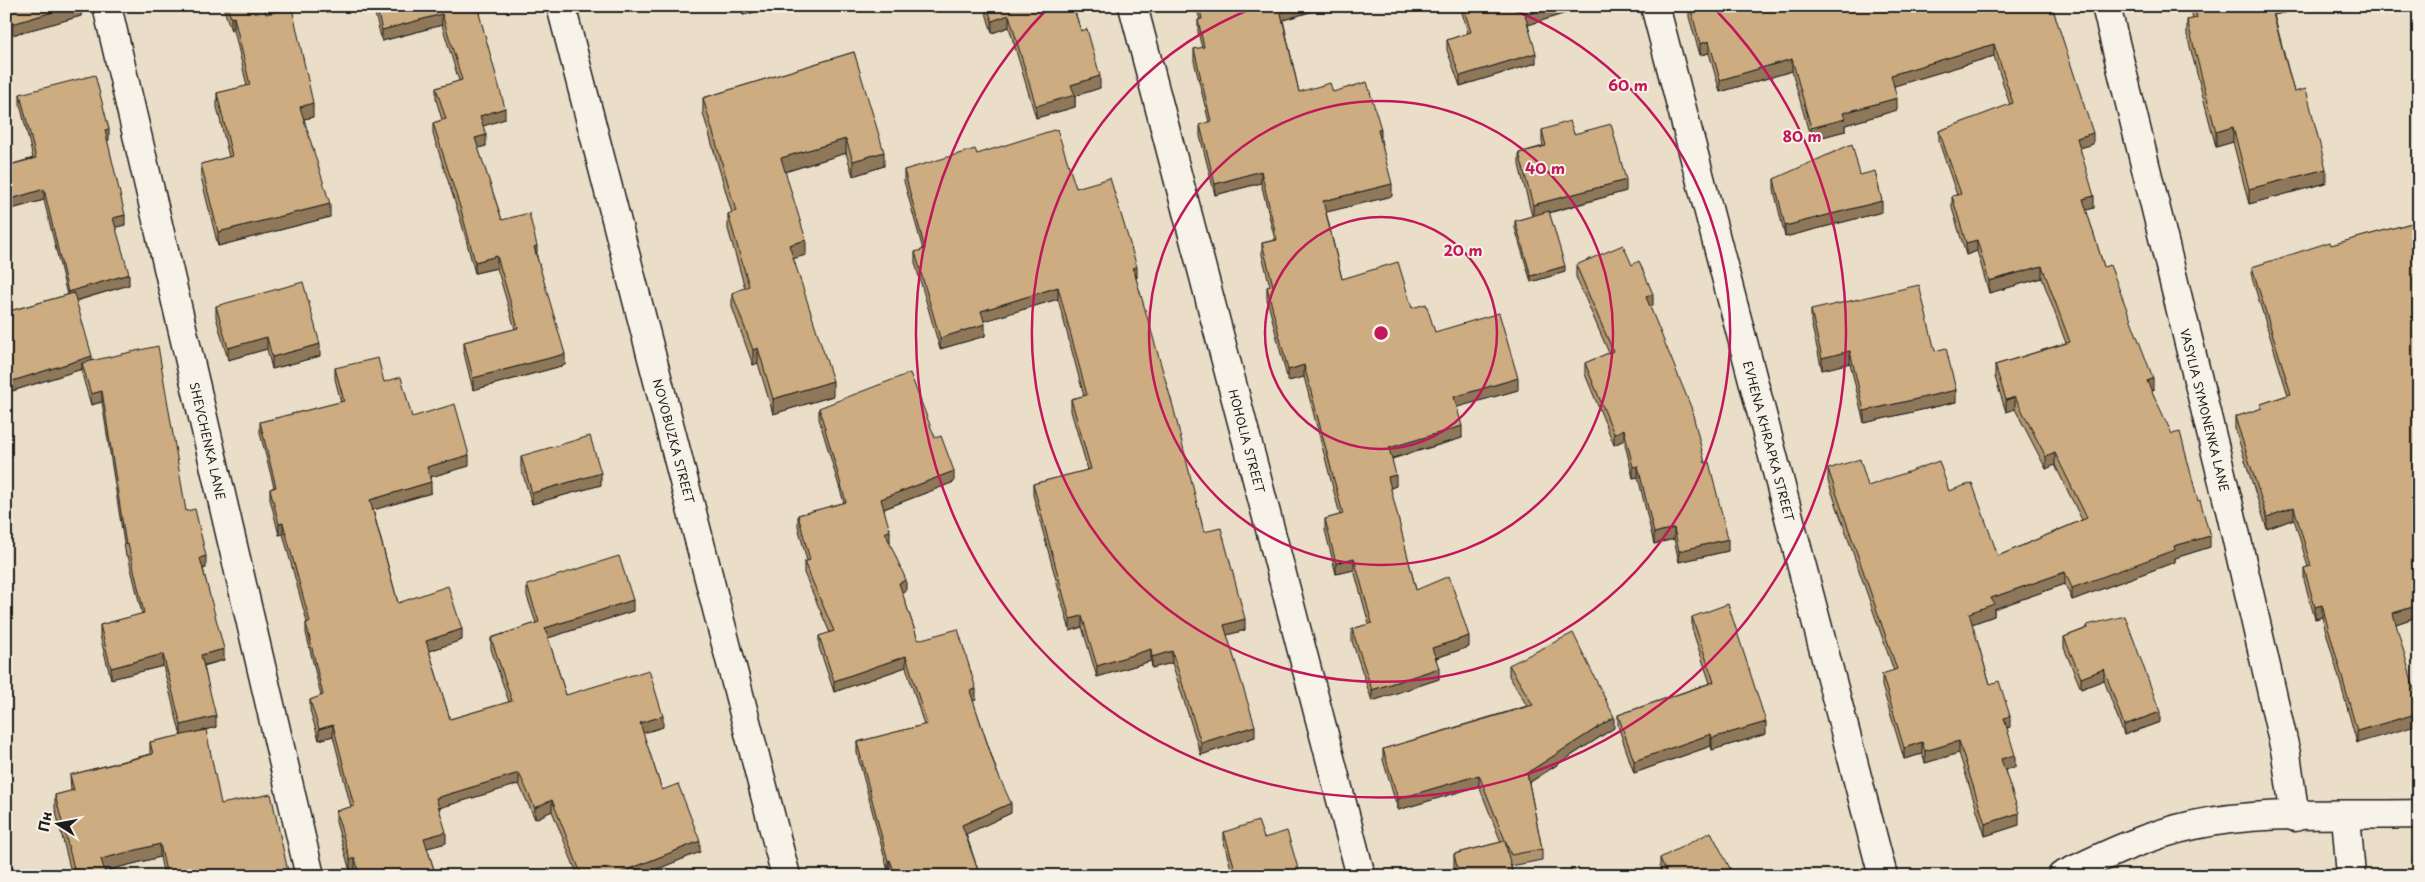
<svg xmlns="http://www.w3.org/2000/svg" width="2425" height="882" viewBox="0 0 2425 882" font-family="'Playpen Sans',sans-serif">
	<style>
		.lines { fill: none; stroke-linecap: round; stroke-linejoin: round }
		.street-casing { stroke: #1c1c1c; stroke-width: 31 }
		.street { stroke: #f7f3e8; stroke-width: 28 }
		.wall { fill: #af946e; stroke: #1c1c1c }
		.shaded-wall { fill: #8f785a; stroke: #1c1c1c }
		.building { fill: #ccac80; stroke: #1c1c1c }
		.ring { fill: none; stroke: #c2185b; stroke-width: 2.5 }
		.labels { text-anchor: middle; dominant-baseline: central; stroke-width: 4; stroke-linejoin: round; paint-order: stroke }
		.street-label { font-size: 12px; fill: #1c1c1c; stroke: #f7f3e8 }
		.centre { fill: #c2185b; stroke: #f7f3e8; stroke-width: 2.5 }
		.ring-label { font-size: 15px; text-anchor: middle; font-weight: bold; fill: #c2185b; stroke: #f7f3e8; stroke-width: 4; stroke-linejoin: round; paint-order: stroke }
	</style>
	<rect width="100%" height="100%" fill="#eadec9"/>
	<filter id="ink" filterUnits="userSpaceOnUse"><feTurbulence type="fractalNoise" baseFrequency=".02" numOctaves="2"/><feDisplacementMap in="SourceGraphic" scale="10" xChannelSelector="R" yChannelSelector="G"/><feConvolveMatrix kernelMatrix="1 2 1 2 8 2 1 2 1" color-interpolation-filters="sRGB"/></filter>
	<g filter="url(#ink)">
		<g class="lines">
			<defs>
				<g id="street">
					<polyline points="107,6 310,876"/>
					<polyline points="561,6 786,876"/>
					<polyline points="1133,6 1361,876"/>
					<polyline points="1655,6 1883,876"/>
					<polyline points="2106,6 2231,514 2286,754 2295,817"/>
					<polyline points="2346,816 2351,876"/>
					<path d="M2062,876C2105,855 2147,835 2194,825C2266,810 2346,816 2419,814"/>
				</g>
			</defs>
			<use href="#street" class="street-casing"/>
			<use href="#street" class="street"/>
		</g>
		<g class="wall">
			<polygon points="6,6 81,6 81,16 12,35 6,15"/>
			<polygon points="223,6 264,6 266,14 313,117 304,119 330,217 218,246 201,177 201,164 229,157 217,107 217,93 247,86 234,30 231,31"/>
			<polygon points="373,6 480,6 480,15 479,15 505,119 483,126 486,146 478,148 502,220 537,257 565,365 473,390 464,353 464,342 515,329 497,268 475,273 461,221 433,134 433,123 442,120 436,99 436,88 459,81 442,25 382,41"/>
			<polygon points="741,6 778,6 743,15"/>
			<polygon points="984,6 1073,6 1081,31 1100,88 1075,96 1075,107 1036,118 1009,27 992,33"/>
			<polygon points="1196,6 1330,6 1283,20 1299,92 1333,92 1381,140 1392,196 1326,212 1342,279 1412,308 1435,332 1518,390 1457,407 1462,438 1392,459 1396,486 1390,488 1416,590 1469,647 1436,658 1439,679 1372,701 1352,641 1352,629 1369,624 1354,570 1336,574 1325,530 1325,519 1340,515 1304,377 1288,381 1267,299 1267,287 1270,286 1262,255 1262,243 1275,240 1261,183 1215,195 1200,136 1200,125 1209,122 1194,61 1194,49 1202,48 1198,32 1198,20 1200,20"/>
			<polygon points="1460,6 1588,6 1528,25 1536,63 1460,86 1447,50 1447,40 1468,33"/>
			<polygon points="1689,6 2052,6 2093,144 2080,148 2094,208 2086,210 2104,267 2153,390 2152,391 2210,547 2175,558 2175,562 2072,600 2065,584 1994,609 1994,616 1972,624 1990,684 2010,727 2007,728 2015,767 2005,770 2019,825 1985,836 1959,753 1925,763 1922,754 1904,759 1882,686 1882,674 1894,671 1828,481 1828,469 1868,486 1949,491 1998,556 2082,520 2055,465 2046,469 2015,409 2006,412 1995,377 1995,365 2066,343 2042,278 1989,293 1977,251 1966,255 1952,208 1952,196 1957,195 1939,142 1939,131 2010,105 1994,56 1894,86 1897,110 1845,125 1845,131 1811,140 1792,71 1720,92 1709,53 1700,55 1689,17"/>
			<polygon points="2190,6 2291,6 2291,11 2274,15 2294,92 2326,183 2249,204 2233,142 2216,147 2187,35 2187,20 2193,19"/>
			<polygon points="854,52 884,166 853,176 846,153 785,172 806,255 793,258 833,396 773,414 758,363 753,365 732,307 732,293 745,288 728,229 728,214 732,213 703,113 703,98"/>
			<polygon points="20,94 109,140 107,140 125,225 115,227 129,285 76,301 92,361 186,511 206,568 203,568 224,660 204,666 216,727 190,734 221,804 289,876 164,876 160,857 105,871 106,876 72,876 55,808 55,795 71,791 70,775 150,754 150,742 181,736 163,666 111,679 100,636 100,625 142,614 128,556 126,556 102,402 91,405 82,374 82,369 6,393 6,312 67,295 44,200 8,210 6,203 6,166 33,158 20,104"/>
			<polygon points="1542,130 1574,134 1626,191 1549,213 1565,272 1531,282 1515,228 1515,221 1532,216 1519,165 1519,153 1543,146 1542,142"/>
			<polygon points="977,154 1076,188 1136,279 1204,532 1245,630 1227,635 1255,737 1201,755 1172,663 1152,668 1151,661 1097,677 1082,627 1070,631 1033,495 1033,484 1088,470 1071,411 1071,399 1084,396 1058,299 984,321 985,336 940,349 915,263 915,252 923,250 904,181 904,170"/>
			<polygon points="1860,175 1882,212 1785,237 1774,190 1774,179"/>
			<polygon points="2419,221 2419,616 2396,624 2357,743 2322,617 2315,619 2304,580 2304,568 2308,567 2294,519 2267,529 2235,429 2235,417 2261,409 2261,404 2288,395 2252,278 2252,267"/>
			<polygon points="1576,265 1632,265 1653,305 1650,307 1728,551 1679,562 1674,539 1654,544 1638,477 1633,478 1624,440 1614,445 1585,374 1585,363 1609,353 1576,277"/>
			<polygon points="216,306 320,356 272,369 267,349 228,360 216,317"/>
			<polygon points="1811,310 1935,351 1956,402 1864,423 1850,363 1822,370 1811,322"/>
			<polygon points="335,368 384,382 412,417 469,466 430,477 431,493 373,510 398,603 462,640 429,651 450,719 509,702 491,649 491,638 536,623 527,596 527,585 633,611 548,638 566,695 663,727 643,733 662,790 700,852 640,876 578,876 552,811 535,819 519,784 439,808 446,843 427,848 436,876 357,876 355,869 350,871 336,822 336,811 351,807 333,736 319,740 310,710 310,700 321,696 306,633 306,623 307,622 283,534 279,535 270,499 270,489 274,487 260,433 260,422 341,402 335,379"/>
			<polygon points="819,408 935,438 954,482 884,509 890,542 889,542 906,591 902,593 918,640 976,700 973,701 1011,813 966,834 980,876 892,876 890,871 888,871 857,753 857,742 924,725 906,667 834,692 819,647 819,636 830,633 804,573 804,562 807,561 798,526 798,515 844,503 819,419"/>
			<polygon points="521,456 601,485 532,504 521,468"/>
			<polygon points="1692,617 1766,734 1712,750 1711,746 1634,773 1618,726 1618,715 1710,683 1692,629"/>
			<polygon points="2087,625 2160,722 2124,735 2104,680 2081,689 2064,648 2064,637 2087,628"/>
			<polygon points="1509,665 1614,728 1529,783 1542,849 1542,860 1511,866 1513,876 1455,876 1454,871 1454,854 1501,842 1479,786 1398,810 1383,760 1383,749 1527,706 1509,676"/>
			<polygon points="1224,832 1264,838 1300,876 1233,876 1224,843"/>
			<polygon points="1660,858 1734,876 1663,876 1660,869"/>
		</g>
		<g class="shaded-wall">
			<polygon points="73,6 81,6 81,16 12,35 12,24"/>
			<polygon points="477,6 480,6 480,15 477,16"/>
			<polygon points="743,6 778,6 743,15"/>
			<polygon points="1290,6 1330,6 1280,21 1280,9"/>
			<polygon points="1554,6 1588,6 1525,26 1525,15"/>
			<polygon points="2270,6 2291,6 2291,11 2270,16"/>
			<polygon points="442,14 442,25 382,41 382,30"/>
			<polygon points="1009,15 1009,27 992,33 992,21"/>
			<polygon points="234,17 234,30 231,31 231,18"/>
			<polygon points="1709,41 1709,53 1700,55 1700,44"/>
			<polygon points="1994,44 1994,56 1891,87 1891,75"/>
			<polygon points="1536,53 1536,63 1460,86 1460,76"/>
			<polygon points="1792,59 1792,71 1720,92 1720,80"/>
			<polygon points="1100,76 1100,88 1075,96 1075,107 1036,118 1036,106 1071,85"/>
			<polygon points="1897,98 1897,110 1845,125 1845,131 1811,140 1811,128 1843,113"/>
			<polygon points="313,103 313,117 300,120 300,107"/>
			<polygon points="505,108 505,119 480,127 480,116"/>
			<polygon points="2233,127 2233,142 2216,147 2216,132"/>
			<polygon points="109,129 109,140 105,141 105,130"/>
			<polygon points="1381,129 1381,140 1378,141 1378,130"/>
			<polygon points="2093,133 2093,144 2077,149 2077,138"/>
			<polygon points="486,135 486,146 475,149 475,138"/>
			<polygon points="846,139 846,153 781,173 781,158"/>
			<polygon points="884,152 884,166 853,176 853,161"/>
			<polygon points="2326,169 2326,183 2249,204 2249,189"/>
			<polygon points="1261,171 1261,183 1215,195 1215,184"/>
			<polygon points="1626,180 1626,191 1533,217 1533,205"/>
			<polygon points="1392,184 1392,196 1323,213 1323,201"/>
			<polygon points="44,189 44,200 8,210 8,200"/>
			<polygon points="2094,196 2094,208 2083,211 2083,199"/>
			<polygon points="1882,201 1882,212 1785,237 1785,226"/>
			<polygon points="330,204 330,217 218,246 218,232"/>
			<polygon points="125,215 125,225 113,228 113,218"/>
			<polygon points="806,240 806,255 789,260 789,245"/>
			<polygon points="1977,240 1977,251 1966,255 1966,243"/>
			<polygon points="537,246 537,257 534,247"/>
			<polygon points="497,256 497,268 475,273 475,262"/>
			<polygon points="1565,266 1565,272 1531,282 1531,276"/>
			<polygon points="2042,266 2042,278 1989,293 1989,281"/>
			<polygon points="1137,267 1137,278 1133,268"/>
			<polygon points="129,274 129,285 68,303 68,292"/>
			<polygon points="1058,287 1058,299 981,322 981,311"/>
			<polygon points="1653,294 1653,305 1646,308 1646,297"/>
			<polygon points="985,324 985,336 940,349 940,338"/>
			<polygon points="267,337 267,349 228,360 228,348"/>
			<polygon points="320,344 320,356 272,369 272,357"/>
			<polygon points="758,348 758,363 753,365 753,350"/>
			<polygon points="1850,351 1850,363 1822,370 1822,358"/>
			<polygon points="565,354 565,365 473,390 473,378"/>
			<polygon points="92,356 92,366 82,363 82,369 6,393 6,383"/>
			<polygon points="1304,365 1304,377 1288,381 1288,370"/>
			<polygon points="1518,378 1518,390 1454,408 1454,397"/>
			<polygon points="2153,378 2153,390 2147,393 2147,381"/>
			<polygon points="833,381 833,396 773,414 773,399"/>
			<polygon points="1956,390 1956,402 1864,423 1864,411"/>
			<polygon points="102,391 102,402 91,405 91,394"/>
			<polygon points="2015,397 2015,409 2006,412 2006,400"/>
			<polygon points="1462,426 1462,438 1389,459 1389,448"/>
			<polygon points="1624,429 1624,440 1614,445 1614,434"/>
			<polygon points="2055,453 2055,465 2046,469 2046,457"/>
			<polygon points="469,455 469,466 427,478 427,467"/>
			<polygon points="1638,466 1638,477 1633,478 1633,467"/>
			<polygon points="954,471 954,482 881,510 881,499"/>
			<polygon points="601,473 601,485 532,504 532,493"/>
			<polygon points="1396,475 1396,486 1388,489 1388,477"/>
			<polygon points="431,482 431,493 370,511 370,500"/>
			<polygon points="2294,507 2294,519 2267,529 2267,517"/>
			<polygon points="283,523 283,534 279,535 279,524"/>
			<polygon points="1674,528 1674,539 1654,544 1654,533"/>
			<polygon points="890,531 890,542 885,543 885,532"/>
			<polygon points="2210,536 2210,547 2175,558 2175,562 2072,600 2072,588 2174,546"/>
			<polygon points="1728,539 1728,551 1679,562 1679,551"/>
			<polygon points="206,556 206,568 200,569 200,558"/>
			<polygon points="1354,558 1354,570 1336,574 1336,563"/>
			<polygon points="2065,572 2065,584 1994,609 1994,616 1969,625 1969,613 1991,598"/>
			<polygon points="906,580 906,591 899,594 899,583"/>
			<polygon points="633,600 633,611 545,639 545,628"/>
			<polygon points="2322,605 2322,617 2315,619 2315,607"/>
			<polygon points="2419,605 2419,616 2393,625 2393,613"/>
			<polygon points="1082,616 1082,627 1070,631 1070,619"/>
			<polygon points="1245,619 1245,630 1224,636 1224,625"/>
			<polygon points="462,629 462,640 426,652 426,641"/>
			<polygon points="1469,636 1469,647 1432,659 1432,648"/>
			<polygon points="224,649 224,660 201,666 201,655"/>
			<polygon points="1151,649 1151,661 1097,677 1097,666"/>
			<polygon points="1172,651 1172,663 1152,668 1152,657"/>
			<polygon points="163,654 163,666 111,679 111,668"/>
			<polygon points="906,656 906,667 834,692 834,681"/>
			<polygon points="1439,668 1439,679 1372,701 1372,690"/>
			<polygon points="2104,669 2104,680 2081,689 2081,678"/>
			<polygon points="976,689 976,700 970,702 970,691"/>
			<polygon points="2160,712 2160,722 2124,735 2124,725"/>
			<polygon points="2419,713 2419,725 2357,743 2357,731"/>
			<polygon points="216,716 216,727 181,736 181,725"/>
			<polygon points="663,716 663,727 640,734 640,723"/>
			<polygon points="2010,716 2010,727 2004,729 2004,718"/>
			<polygon points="1614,717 1614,728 1527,784 1527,773"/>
			<polygon points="1766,722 1766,734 1712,750 1712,738"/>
			<polygon points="333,725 333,736 319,740 319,729"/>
			<polygon points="1255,726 1255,737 1201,755 1201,743"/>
			<polygon points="1711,734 1711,746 1634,773 1634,761"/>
			<polygon points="1959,741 1959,753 1925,763 1925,751"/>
			<polygon points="1922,742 1922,754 1904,759 1904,748"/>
			<polygon points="2015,755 2015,767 2001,771 2001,759"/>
			<polygon points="519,773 519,784 436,809 436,798"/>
			<polygon points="1479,775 1479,786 1398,810 1398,799"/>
			<polygon points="552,800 552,811 535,819 535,808"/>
			<polygon points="1011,803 1011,813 962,836 962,825"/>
			<polygon points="2019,813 2019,825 1985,836 1985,824"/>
			<polygon points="446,832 446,843 424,849 424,838"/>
			<polygon points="700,841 700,852 640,876 612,876"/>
			<polygon points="160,844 160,857 101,872 101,859"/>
			<polygon points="355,858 355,869 350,871 350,860"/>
			<polygon points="890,860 890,871 888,871 888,861"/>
		</g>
		<g class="building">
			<polygon points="7,6 73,6 12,24"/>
			<polygon points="227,6 264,6 266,14 292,8 313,103 300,107 330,204 218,232 201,164 232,156 217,93 250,85 234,17 231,18"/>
			<polygon points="376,6 477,6 505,108 480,116 486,135 475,138 502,220 529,213 537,246 534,247 565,354 473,378 464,342 518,328 497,256 475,262 461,210 433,123 446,119 436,88 462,80 442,14 382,30"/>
			<polygon points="987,6 1073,6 1081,31 1087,29 1100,76 1071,85 1075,95 1036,106 1009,15 992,21"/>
			<polygon points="1199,6 1290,6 1280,9 1299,92 1330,83 1333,92 1367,82 1381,129 1378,130 1392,184 1323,201 1342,279 1398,262 1412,308 1426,304 1435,332 1499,313 1518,378 1454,397 1462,426 1389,448 1396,475 1388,477 1416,590 1449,576 1469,636 1432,648 1439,668 1372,690 1352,629 1372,623 1354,558 1336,563 1325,519 1343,514 1304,365 1288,370 1267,287 1273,285 1262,243 1277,240 1261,171 1215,184 1200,125 1211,121 1194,49 1204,47 1198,20 1202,19"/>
			<polygon points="1463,6 1554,6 1525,15 1536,53 1460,76 1447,40 1471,32"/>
			<polygon points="1690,6 2052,6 2093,133 2077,138 2094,196 2083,199 2104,267 2110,265 2153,378 2147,381 2172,434 2180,432 2198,501 2200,500 2210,536 2174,546 2175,550 2072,588 2065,572 1991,598 1994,604 1969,613 1990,684 1999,681 2010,716 2004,718 2015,755 2001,759 2019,813 1985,824 1959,741 1925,751 1922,742 1904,748 1882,674 1897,669 1828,469 1860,459 1868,486 1939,461 1949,491 1972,483 1998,556 2087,518 2055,453 2046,457 2015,397 2006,400 1995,365 2070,342 2042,266 1989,281 1977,240 1966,243 1952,196 1961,194 1939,131 2013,103 1994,44 1891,75 1897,98 1843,113 1845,119 1811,128 1792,59 1720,80 1709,41 1700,44"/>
			<polygon points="2194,6 2271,6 2294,92 2306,89 2326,169 2249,189 2233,127 2216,132 2187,20 2197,18"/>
			<polygon points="854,52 884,152 853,161 846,139 781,158 806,240 789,245 833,381 773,399 758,348 753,350 732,293 749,286 728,214 736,211 703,98"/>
			<polygon points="95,75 109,129 105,130 125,215 113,218 129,274 68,292 44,189 8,200 6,192 6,166 36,158 20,94"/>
			<polygon points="1570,121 1574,134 1611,124 1626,180 1533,205 1519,153 1546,146 1542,130"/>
			<polygon points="1057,129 1076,188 1110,178 1137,267 1133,268 1173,406 1204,532 1221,528 1245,619 1224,625 1255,726 1201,743 1172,651 1152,657 1151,649 1097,666 1082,616 1070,619 1033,484 1091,469 1071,399 1087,395 1058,287 981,311 985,324 940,338 915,252 925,249 904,170 975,149 977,154"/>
			<polygon points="1852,144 1860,175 1875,171 1882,201 1785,226 1774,179"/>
			<polygon points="1549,211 1565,266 1531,276 1515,221"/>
			<polygon points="2419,221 2419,605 2393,613 2419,706 2419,713 2357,731 2322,605 2315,607 2304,568 2311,566 2294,507 2267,517 2235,417 2262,408 2261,404 2291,394 2252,267 2330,242 2331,245"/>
			<polygon points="1623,245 1632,265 1639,261 1653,294 1646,297 1691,407 1705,463 1709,462 1728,539 1679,551 1674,528 1654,533 1638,466 1633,467 1624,429 1614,434 1585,363 1613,351 1576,265"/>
			<polygon points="303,282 320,344 272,357 267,337 228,348 216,306"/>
			<polygon points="1919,285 1935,351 1946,348 1956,390 1864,411 1850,351 1822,358 1811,310"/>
			<polygon points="74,293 92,356 6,383 6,312"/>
			<polygon points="158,346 186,511 195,509 206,556 200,558 224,649 201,655 216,716 181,725 163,654 111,668 100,625 144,613 128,544 126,545 102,391 91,394 82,363"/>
			<polygon points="378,358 384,382 401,377 412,417 455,404 469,455 427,467 431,482 370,500 398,603 448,586 462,629 426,641 450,719 512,701 491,638 539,622 527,585 619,556 633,600 545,628 566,695 649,670 663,716 640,723 662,790 678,784 700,841 612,876 582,876 552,800 535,808 519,773 436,798 446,832 424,838 436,876 360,876 355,858 350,860 336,811 354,806 333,725 319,729 310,700 323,695 306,623 310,622 283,523 279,524 270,489 276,487 260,422 344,401 335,368"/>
			<polygon points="910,373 935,438 941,436 954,471 881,499 890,531 885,532 906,580 899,583 918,640 958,629 976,689 970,691 996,770 1011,803 962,825 980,876 896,876 890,860 888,861 857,742 927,724 906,656 834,681 819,636 834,631 804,562 810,560 798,515 846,502 819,408"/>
			<polygon points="590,436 601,473 532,493 521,456"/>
			<polygon points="1728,604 1766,722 1712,738 1711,734 1634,761 1618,715 1714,682 1692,617"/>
			<polygon points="2125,616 2160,712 2124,725 2104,669 2081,678 2064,637 2088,628 2087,625"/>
			<polygon points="1573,633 1614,717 1527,773 1542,849 1511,855 1479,775 1398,799 1383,749 1533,705 1509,665"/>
			<polygon points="206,730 221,804 271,794 289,876 167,876 160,844 101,859 106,876 76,876 55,795 74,790 70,775 153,754 150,742"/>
			<polygon points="1258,821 1264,838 1287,831 1300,875 1297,876 1237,876 1224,832"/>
			<polygon points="1711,832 1734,876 1668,876 1660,858"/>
			<polygon points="1505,841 1513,876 1459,876 1454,854"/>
		</g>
	</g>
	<g class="ring">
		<circle cx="1381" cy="333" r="116"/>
		<circle cx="1381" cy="333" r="232"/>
		<path d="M1506 7A349 349 0 1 1 1256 7"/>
		<path d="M1713 7A465 465 0 1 1 1049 7"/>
	</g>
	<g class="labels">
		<g class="street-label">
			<text transform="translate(2205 410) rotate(76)">VASYLIA SYMONENKA LANE</text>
			<text transform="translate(208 441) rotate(77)">SHEVCHENKA LANE</text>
			<text transform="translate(674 441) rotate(75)">NOVOBUZKA STREET</text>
			<text transform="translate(1247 441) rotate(75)">HOHOLIA STREET</text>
			<text transform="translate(1769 441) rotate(75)">EVHENA KHRAPKA STREET</text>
		</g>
	</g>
	<circle cx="1381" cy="333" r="8" class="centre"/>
	<g class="ring-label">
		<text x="1628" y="91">60 m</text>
		<text x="1802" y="142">80 m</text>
		<text x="1545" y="174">40 m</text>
		<text x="1463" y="256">20 m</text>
	</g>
	<rect width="2425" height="882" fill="none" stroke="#f7f3e8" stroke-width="25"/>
	<rect x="12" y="12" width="2400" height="857" fill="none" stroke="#1c1c1c" stroke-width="2" filter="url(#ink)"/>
	<g transform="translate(58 824) rotate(281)" stroke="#f7f3e8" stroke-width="4" paint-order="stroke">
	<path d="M0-4L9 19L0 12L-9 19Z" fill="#1c1c1c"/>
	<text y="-8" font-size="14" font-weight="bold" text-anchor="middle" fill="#1c1c1c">Пн</text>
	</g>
</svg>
